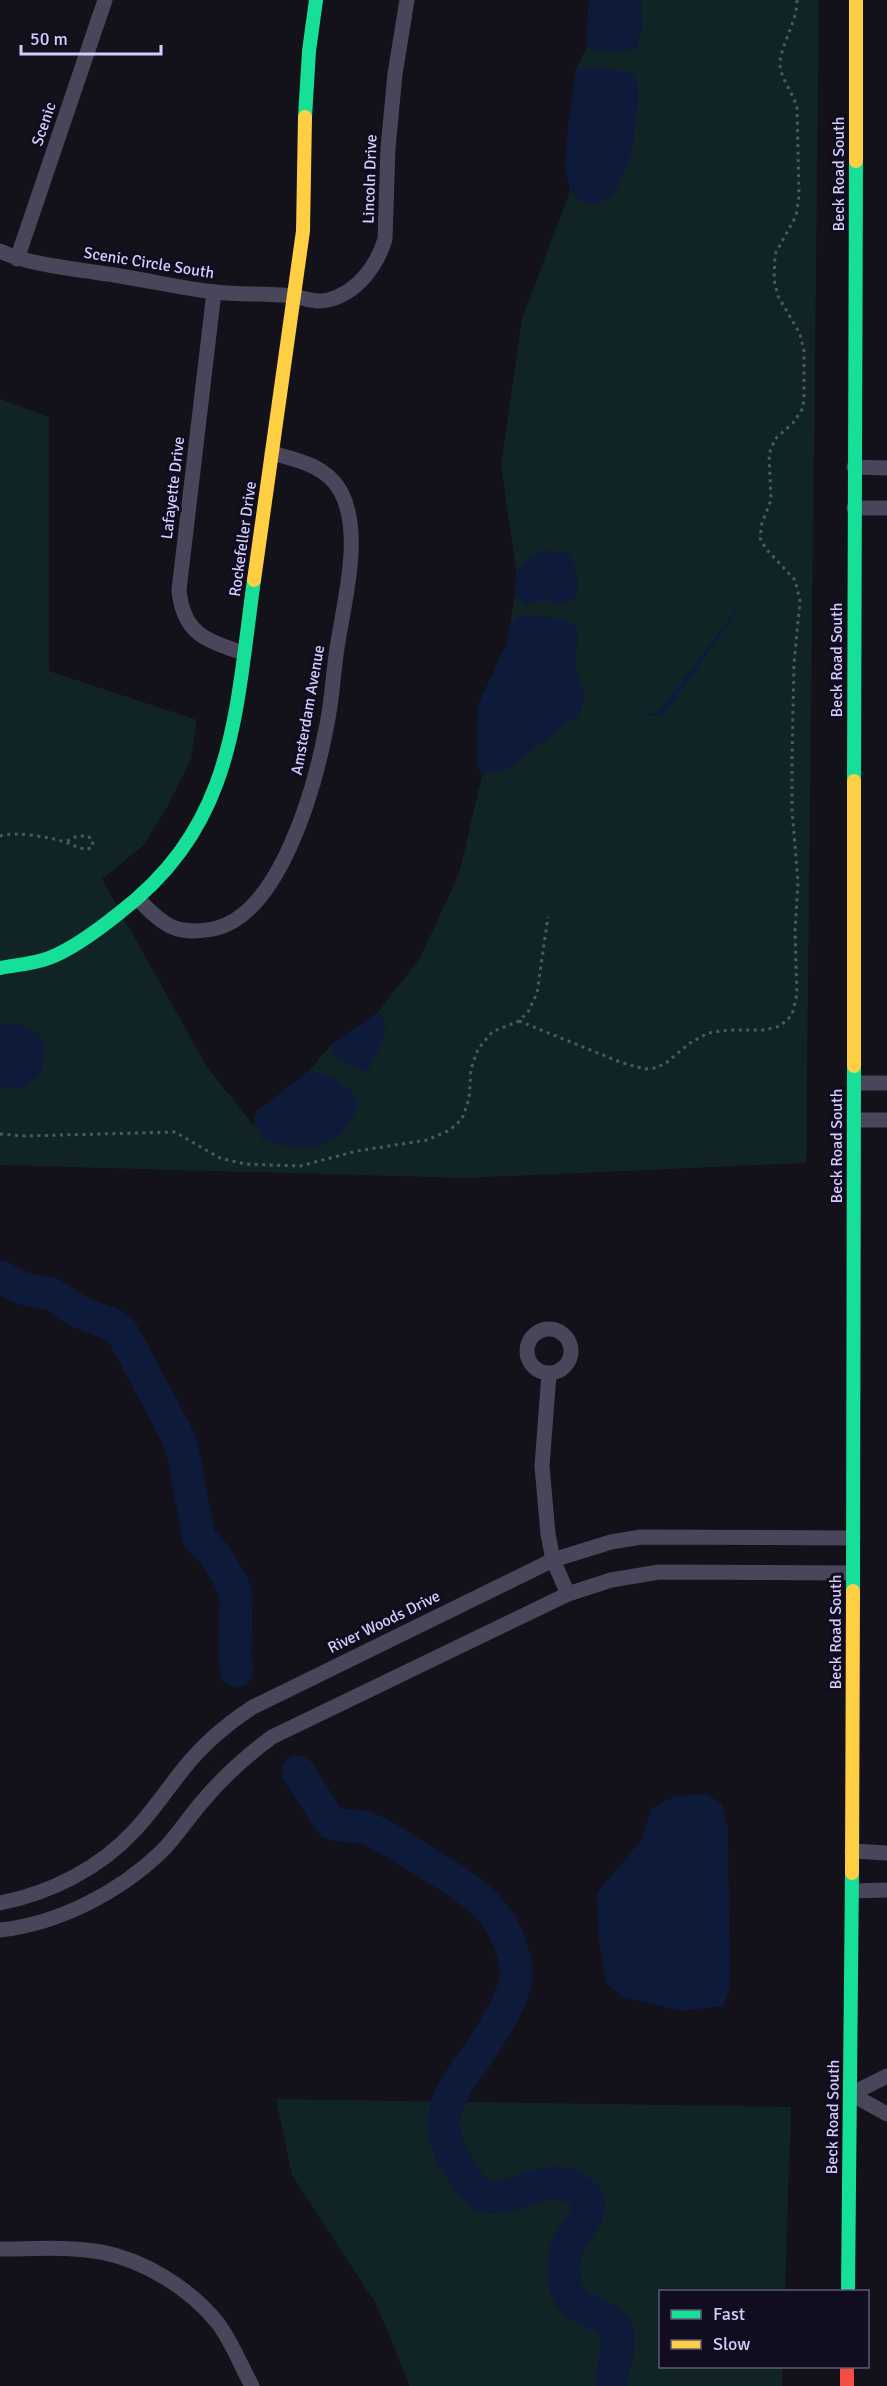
<svg xmlns="http://www.w3.org/2000/svg" width="887" height="2386" viewBox="0 0 887 2386" font-family="Signika,sans-serif">
	<style>
		.green { fill: #102426 }
		.water { fill: #0e1a3a }
		.lines { fill: none; stroke-linecap: round; stroke-linejoin: round }
		.river { stroke: #0e1a3a; stroke-width: 33 }
		.path { stroke: #4c5866; stroke-width: 3; stroke-dasharray: 3 4.5; stroke-linecap: butt }
		.street { stroke: #49465b; stroke-width: 15 }
		.fast { stroke: #16e098; stroke-width: 14 }
		.slow { stroke: #ffcf43; stroke-width: 14 }
		.jam { stroke: #f24e42; stroke-width: 14 }
		.labels { text-anchor: middle; dominant-baseline: central; stroke-width: 6; stroke-linejoin: round; paint-order: stroke }
		.street-label { font-size: 16px; fill: #d5ccfd; stroke: #110d1e }
	</style>
	<rect width="100%" height="100%" fill="#13111a"/>
	<g class="green">
		<polygon points="589,0 819,0 806,1163 467,1178 0,1165 0,399 49,417 49,671 197,720 191,759 167,807 144,845 102,879 207,1067 255,1127 254,1119 257,1111 309,1071 331,1045 378,1012 420,958 459,874 482,776 477,763 478,705 507,643 515,595 516,570 501,466 522,319 570,191 565,166 568,129 574,93 575,72 586,48"/>
		<polygon points="276,2099 791,2107 785,2291 660,2292 660,2366 782,2367 782,2386 410,2386 376,2304 292,2175"/>
	</g>
	<g class="water">
		<path d="M589,0H641L642,30L637,48C618,53 604,53 586,48Z"/>
		<path d="M594,67L632,73L637,82L639,94L631,156L616,191L599,204C594,203 586,203 581,201C552,189 574,98 575,72L583,68Z"/>
		<path d="M545,549L554,554L561,550C580,561 578,579 576,599L556,605L545,599L527,604L515,595L516,570L528,559Z"/>
		<polygon points="760,579 665,714 642,717 660,710"/>
		<polygon points="538,615 566,621 576,626 578,638 575,664 585,698 579,714 509,768 482,776 477,763 478,705 507,643 509,625 519,616"/>
		<polygon points="378,1012 386,1022 382,1043 367,1072 334,1058 331,1045"/>
		<polygon points="0,1024 19,1024 38,1034 45,1046 41,1074 23,1089 0,1087"/>
		<path d="M309,1071C330,1073 347,1084 359,1101C348,1149 303,1156 262,1139L254,1119L257,1111Z"/>
		<polygon points="708,1794 722,1805 728,1829 730,1990 723,2006 682,2011 622,1997 606,1982 599,1940 597,1893 642,1839 652,1808 676,1796"/>
	</g>
	<g class="lines">
		<g class="river">
			<polyline points="0,1277 21,1288 51,1294 79,1312 111,1324 122,1332 178,1437 183,1453 199,1538 215,1555 232,1583 236,1596 235,1657 237,1671"/>
			<path d="M298,1772L331,1823C342,1828 355,1824 366,1828C384,1835 402,1848 418,1857C456,1881 500,1903 512,1950C515,1959 517,1967 516,1977C514,2000 491,2034 478,2054C461,2078 439,2103 445,2135C447,2148 455,2161 462,2172C467,2180 471,2188 479,2193C505,2211 546,2166 579,2191C601,2207 579,2225 570,2241C566,2249 564,2258 564,2267C564,2319 595,2301 617,2331C622,2351 610,2367 612,2386"/>
		</g>
		<g class="path">
			<path d="M0,836C14,831 50,837 65,842C75,845 80,851 92,848L93,841L88,836H77L65,842"/>
			<path d="M519,1021L620,1062L644,1069L656,1068L666,1063L690,1043L708,1033L728,1030H765L780,1026L792,1015L797,994L795,931L798,882L792,810V759L794,663L800,601L795,580L766,549L760,538L762,523L771,500L769,454L775,439L793,423L803,408L804,395V351L800,334L778,296L774,280L775,254L796,216L799,196L797,108C794,94 780,78 780,64C780,46 797,23 797,0"/>
			<polyline points="0,1134 25,1136 175,1132 220,1158 245,1164 300,1166 357,1151 427,1140 450,1130 462,1119 469,1099 471,1069 478,1049 492,1032 519,1021 528,1012 537,993 548,917"/>
		</g>
		<g class="street">
			<path d="M0,251C34,266 71,268 107,274C143,279 179,288 215,292C241,295 267,293 292,296C306,298 314,303 328,300C357,293 377,266 385,239L388,148L395,74L407,0"/>
			<polyline points="17,259 105,0"/>
			<path d="M214,292L179,590C183,634 206,640 243,653"/>
			<polyline points="854,467 887,468"/>
			<polyline points="854,508 887,508"/>
			<path d="M138,899C163,925 176,936 213,929C280,916 315,786 326,729C332,702 333,675 337,648C344,601 363,535 341,492C327,466 298,460 272,453"/>
			<polyline points="854,1083 887,1083"/>
			<polyline points="854,1120 887,1120"/>
			<circle cx="549" cy="1351" r="22"/>
			<polyline points="549,1374 542,1466 548,1534 553,1560 568,1594"/>
			<polyline points="852,1851 887,1853"/>
			<polyline points="852,1891 887,1890"/>
			<path d="M0,1903C51,1893 100,1868 135,1830C152,1812 166,1791 181,1772C201,1746 225,1725 253,1707L553,1560L611,1542L641,1537L853,1538"/>
			<path d="M0,1930C58,1924 120,1892 162,1851C177,1836 188,1818 202,1802C223,1777 246,1756 272,1737L568,1594L611,1580L659,1572L853,1573"/>
			<polyline points="851,2094 887,2114"/>
			<polyline points="851,2094 887,2076"/>
			<path d="M0,2249C33,2249 68,2246 101,2252C144,2260 189,2288 217,2322C231,2340 241,2366 252,2386"/>
		</g>
		<g class="fast">
			<polyline points="305,117 309,51 316,0"/>
			<polyline points="854,781 856,161"/>
			<path d="M0,968C16,965 33,964 49,958C73,949 98,930 118,914C236,824 235,715 254,580"/>
			<polyline points="853,1591 854,1066"/>
			<polyline points="848,2292 852,1873"/>
		</g>
		<g class="slow">
			<polyline points="856,161 856,0"/>
			<polyline points="254,580 303,231 305,117"/>
			<polyline points="854,1066 854,781"/>
			<polyline points="852,1873 853,1591"/>
		</g>
		<polyline class="jam" points="847,2366 847,2386"/>
	</g>
	<g class="labels">
		<g class="street-label">
			<text transform="translate(44 124) rotate(-71)">Scenic</text>
			<text transform="translate(839 174) rotate(-90)">Beck Road South</text>
			<text transform="translate(370 179) rotate(-88)">Lincoln Drive</text>
			<text transform="translate(149 263) rotate(9)">Scenic Circle South</text>
			<text transform="translate(173 488) rotate(-83)">Lafayette Drive</text>
			<text transform="translate(243 539) rotate(-82)">Rockefeller Drive</text>
			<text transform="translate(837 660) rotate(-90)">Beck Road South</text>
			<text transform="translate(308 710) rotate(-80)">Amsterdam Avenue</text>
			<text transform="translate(837 1146) rotate(-90)">Beck Road South</text>
			<text transform="translate(384 1622) rotate(-26)">River Woods Drive</text>
			<text transform="translate(836 1632) rotate(-90)">Beck Road South</text>
			<text transform="translate(833 2117) rotate(-89)">Beck Road South</text>
		</g>
	</g>
	<rect x="659" y="2290" width="210" height="78" fill="#110d1e" stroke="#5f5977" stroke-width="1.5"/>
	<rect x="671" y="2310" width="30" height="9" fill="#16e098" stroke="#5f5977" stroke-width="1.5"/>
	<text x="713" y="2320" font-size="18" fill="#d5ccfd">Fast</text>
	<rect x="671" y="2340" width="30" height="9" fill="#ffcf43" stroke="#5f5977" stroke-width="1.5"/>
	<text x="713" y="2350" font-size="18" fill="#d5ccfd">Slow</text>
	<path d="M21 45v9h140v-9" fill="none" stroke="#d5ccfd" stroke-width="3"/>
	<text x="30" y="45" font-size="18" fill="#d5ccfd" stroke="#110d1e" stroke-width="4.5" paint-order="stroke">50 m</text>
</svg>
